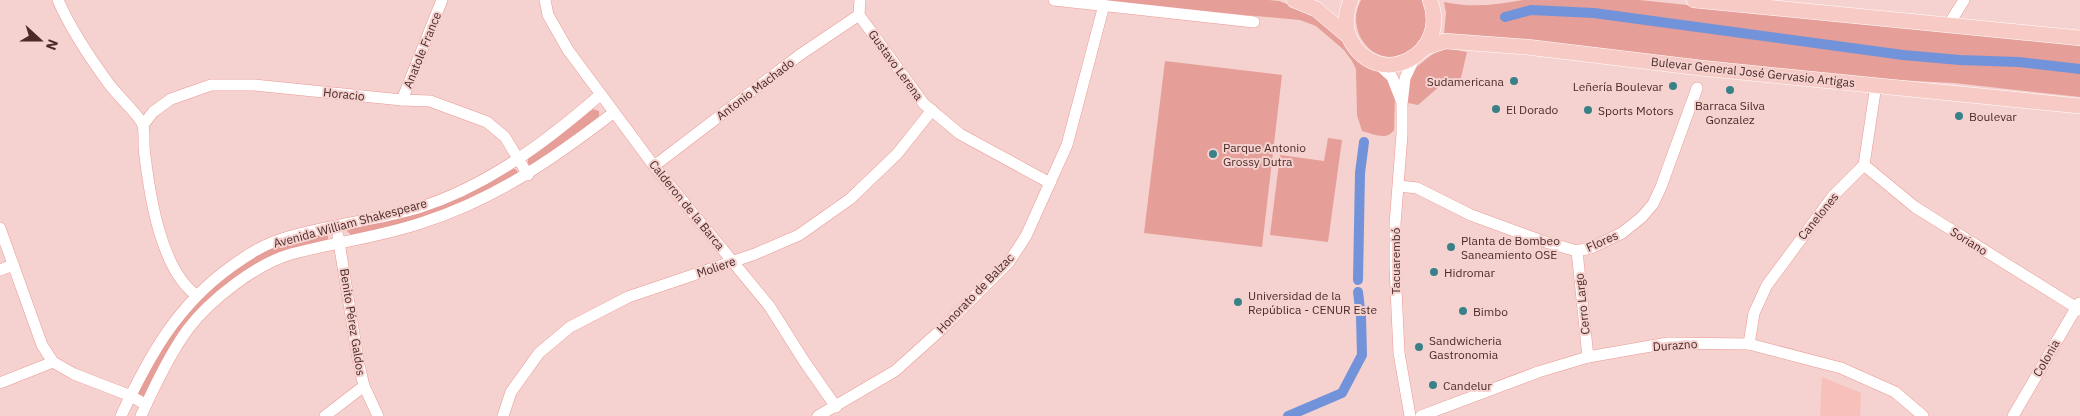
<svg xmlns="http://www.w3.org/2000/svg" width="2080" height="416" viewBox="0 0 2080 416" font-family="'IBM Plex Sans',sans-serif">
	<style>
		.built { fill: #f8c0bb }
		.green { fill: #e59e98 }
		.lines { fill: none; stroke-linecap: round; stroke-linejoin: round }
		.canal { stroke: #7293d9; stroke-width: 10 }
		.minor-casing { stroke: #eb9993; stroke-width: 12 }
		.major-casing { stroke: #fff; stroke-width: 16 }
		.minor { stroke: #fff; stroke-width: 11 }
		.major { stroke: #f7cac6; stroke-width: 15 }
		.poi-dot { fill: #398189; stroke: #f5d2cf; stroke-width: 2 }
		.labels { text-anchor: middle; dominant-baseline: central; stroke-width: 4; stroke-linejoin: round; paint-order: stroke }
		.street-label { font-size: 12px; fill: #4b2a27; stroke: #f5d2cf }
		.poi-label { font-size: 12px; fill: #4b2a27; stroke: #f5d2cf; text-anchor: start }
	</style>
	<rect width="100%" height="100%" fill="#f5d2cf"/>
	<polygon class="built" points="1822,377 1861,393 1860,416 1820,416"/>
	<g class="green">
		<path d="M1085,0H1268L1279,1L1308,12L1336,30L1360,62L1386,76L1395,98L1394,130C1387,141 1373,134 1362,131L1357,115L1356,69L1352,61L1344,50L1316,26L1300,20Z"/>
		<path d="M1361,0H1424L1427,6L1425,38C1419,43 1411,53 1404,55C1370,67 1345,28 1361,0Z"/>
		<path d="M1523,0H1639L2080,45V97L1954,83L1855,78L1444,34L1446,13L1444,2C1471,8 1496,5 1523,0Z"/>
		<path d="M1445,48L1467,52L1459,86L1449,82L1441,85L1418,105L1408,103C1408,96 1407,86 1409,79C1412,68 1435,51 1445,48Z"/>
		<polygon points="1165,61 1282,75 1262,247 1144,233"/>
		<polygon points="593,109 599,111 599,116 567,142 530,165 528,164 528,158"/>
		<polygon points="1328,138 1342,140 1328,242 1270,235 1280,155 1324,161"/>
		<polygon points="512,168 517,170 517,173 474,199 423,219 351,235 347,231 348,228 420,211"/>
		<polygon points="328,233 328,240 286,251 206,303 146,395 144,396 138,394 138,391 162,346 199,298 247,260 283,242"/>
	</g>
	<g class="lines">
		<g class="canal">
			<polyline points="1505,17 1531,10 1594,13 1903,55 1960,60 2019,62 2080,69"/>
			<polyline points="1358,280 1360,173 1364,142"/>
			<polyline points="1288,416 1342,393 1362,355 1361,317 1358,292"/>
		</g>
		<defs>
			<g id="minor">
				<path d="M58,0C71,30 90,58 109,84C116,94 140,116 143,125C145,134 143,146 145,156C150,197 161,269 196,295"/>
				<polyline points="545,0 548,15 568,50 654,166 770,307 804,361 836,407"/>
				<polyline points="860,0 859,15 924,104 960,134 1050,183"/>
				<polyline points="1054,0 1254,22"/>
				<polyline points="1949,24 1964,0"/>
				<polyline points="1377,63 1392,77 1401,100"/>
				<polyline points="402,100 442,0"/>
				<polyline points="143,125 153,112 171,99 211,85 254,85 402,100 430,101 487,122 505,137 528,175"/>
				<polyline points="1864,165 1915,207 2080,310"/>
				<polyline points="654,166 801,54 859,15"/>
				<polyline points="1399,186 1417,188 1471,215 1542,241 1577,251 1591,248 1622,233 1642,217 1653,204 1661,187 1697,88"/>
				<polyline points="0,228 42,345 53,362 74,374 131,396 146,405"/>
				<polyline points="338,236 359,365 364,386 378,416"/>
				<polyline points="1577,251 1588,357"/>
				<polyline points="0,270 13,265"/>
				<polyline points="1749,344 1754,313 1767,285 1833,196 1864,165 1876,85"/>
				<polyline points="0,383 53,362"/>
				<path d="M121,416C149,356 177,305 232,266C247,255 264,244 282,239C326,225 374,221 418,208C488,186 547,141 600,95"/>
				<path d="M141,416C154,387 169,355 188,329C210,300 256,264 291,254C335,242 381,237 424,222C497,198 553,159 613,113"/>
				<polyline points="325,416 364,386"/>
				<polyline points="503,416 511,392 539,353 570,327 628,297 755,254 799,235 850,199 897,154 932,110"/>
				<polyline points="818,416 895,371 944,327 1009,262 1026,236 1067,145 1104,5"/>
				<polyline points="1410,416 1399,353 1395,267 1395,224 1402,134 1402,104 1405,78 1415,57"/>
				<polyline points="1421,416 1538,372 1588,357 1668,343 1749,344 1841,368 1895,392 1923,416"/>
				<polyline points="2013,416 2079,303"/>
			</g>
			<g id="major">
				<polyline points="1294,0 1316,9 1348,36"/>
				<path d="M1351,0C1345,14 1344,27 1351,41C1379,91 1451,55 1430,0"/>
				<polyline points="1694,0 2080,38"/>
				<polyline points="1426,47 1445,41 1527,47 1701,68 2080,106"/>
			</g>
		</defs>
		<use href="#minor" class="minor-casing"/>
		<use href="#major" class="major-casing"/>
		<use href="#minor" class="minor"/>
		<use href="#major" class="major"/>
	</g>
	<g class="poi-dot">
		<circle cx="1514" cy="81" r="5"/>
		<circle cx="1673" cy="86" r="5"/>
		<circle cx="1730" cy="90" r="5"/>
		<circle cx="1496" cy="109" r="5"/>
		<circle cx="1588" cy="110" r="5"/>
		<circle cx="1959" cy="116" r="5"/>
		<circle cx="1213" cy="154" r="5"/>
		<circle cx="1451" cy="247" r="5"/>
		<circle cx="1434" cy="272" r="5"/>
		<circle cx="1238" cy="302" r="5"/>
		<circle cx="1463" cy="311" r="5"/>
		<circle cx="1419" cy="347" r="5"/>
		<circle cx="1433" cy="385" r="5"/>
	</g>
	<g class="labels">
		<g class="street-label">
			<text transform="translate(422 50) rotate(-68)">Anatole France</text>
			<text transform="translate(896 65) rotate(54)">Gustavo Lerena</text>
			<text transform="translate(1753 72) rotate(6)">Bulevar General José Gervasio Artigas</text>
			<text transform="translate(755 89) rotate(-37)">Antonio Machado</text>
			<text transform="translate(344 94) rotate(6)">Horacio</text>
			<text transform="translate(687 205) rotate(51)">Calderon de la Barca</text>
			<text transform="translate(1818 216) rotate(-51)">Canelones</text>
			<text transform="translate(350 223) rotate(-15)">Avenida William Shakespeare</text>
			<text transform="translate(1602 241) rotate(-24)">Flores</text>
			<text transform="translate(1969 241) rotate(32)">Soriano</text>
			<text transform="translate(1395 261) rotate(-90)">Tacuarembó</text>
			<text transform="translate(716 267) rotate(-19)">Moliere</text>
			<text transform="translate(975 293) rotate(-46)">Honorato de Balzac</text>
			<text transform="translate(1582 304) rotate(-96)">Cerro Largo</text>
			<text transform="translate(353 322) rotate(81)">Benito Pérez Galdos</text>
			<text transform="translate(1675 345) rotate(-4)">Durazno</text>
			<text transform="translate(2046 358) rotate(-60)">Colonia</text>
		</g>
		<g class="poi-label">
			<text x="1504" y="81" text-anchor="end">Sudamericana</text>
			<text x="1663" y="86" text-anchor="end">Leñería Boulevar</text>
			<text x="1730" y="105" text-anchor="middle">Barraca Silva<tspan x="1730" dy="14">Gonzalez</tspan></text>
			<text x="1506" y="109">El Dorado</text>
			<text x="1598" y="110">Sports Motors</text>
			<text x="1969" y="116">Boulevar</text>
			<text x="1223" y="147">Parque Antonio<tspan x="1223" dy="14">Grossy Dutra</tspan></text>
			<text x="1461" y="240">Planta de Bombeo<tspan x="1461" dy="14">Saneamiento OSE</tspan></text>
			<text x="1444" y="272">Hidromar</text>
			<text x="1248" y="295">Universidad de la<tspan x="1248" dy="14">República - CENUR Este</tspan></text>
			<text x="1473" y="311">Bimbo</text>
			<text x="1429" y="340">Sandwicheria<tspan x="1429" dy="14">Gastronomia</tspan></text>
			<text x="1443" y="385">Candelur</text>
		</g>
	</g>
	<g transform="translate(40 40) rotate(111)" stroke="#f5d2cf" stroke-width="4" paint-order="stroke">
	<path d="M0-4L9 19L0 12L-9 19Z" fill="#4b2a27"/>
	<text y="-8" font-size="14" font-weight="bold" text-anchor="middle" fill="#4b2a27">N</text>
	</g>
</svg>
